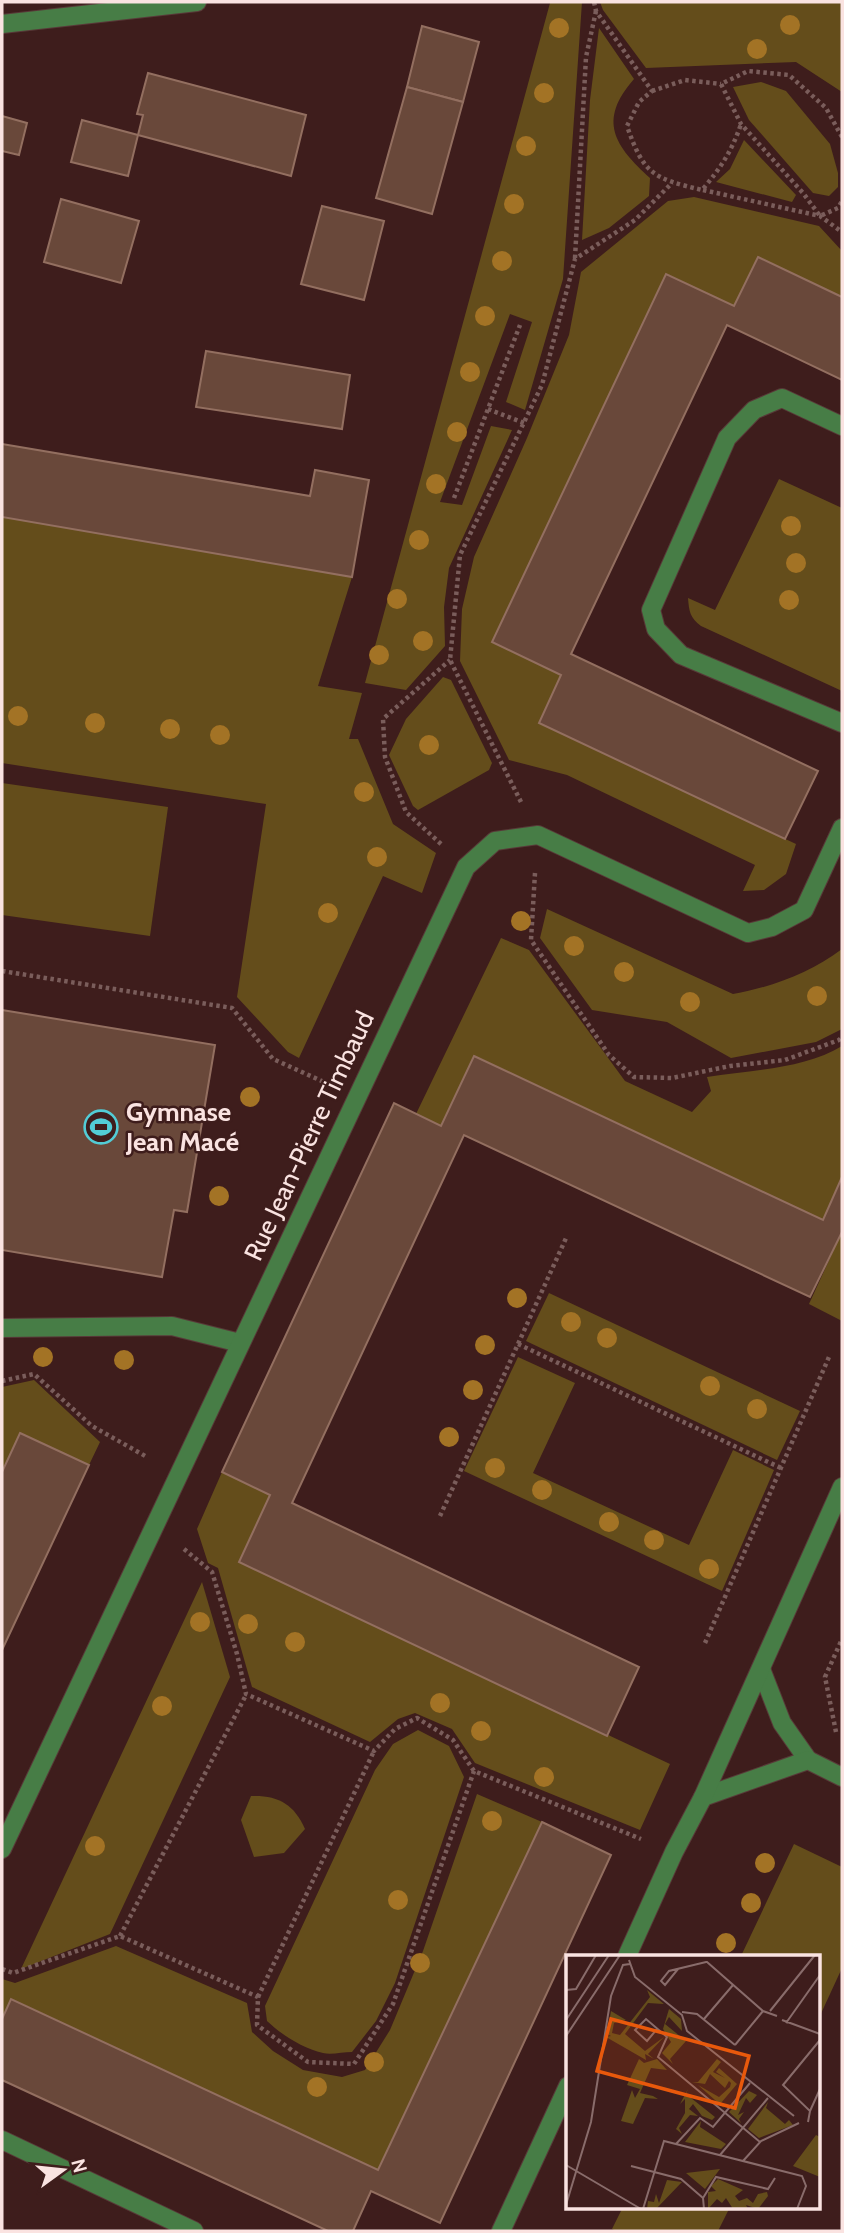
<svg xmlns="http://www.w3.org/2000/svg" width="844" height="2233" viewBox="0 0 844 2233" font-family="Cabin,sans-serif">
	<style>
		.green { fill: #644d1b }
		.building { fill: #69483a; stroke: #936f60; stroke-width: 2 }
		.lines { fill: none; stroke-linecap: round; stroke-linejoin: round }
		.minor-casing { stroke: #583938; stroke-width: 20 }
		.path { stroke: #7a5d5b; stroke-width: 4.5; stroke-dasharray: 3.5 3.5; stroke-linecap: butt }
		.minor { stroke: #477d46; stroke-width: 18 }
		.tree { fill: #a37325 }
		.labels { text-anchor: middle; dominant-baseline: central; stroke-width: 5; stroke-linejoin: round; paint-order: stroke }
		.poi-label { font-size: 26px; font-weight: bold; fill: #fae3e1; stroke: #3e1d1c; text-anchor: start }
		.street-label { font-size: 26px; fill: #fae3e1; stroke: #3e1d1c }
		.inset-road { fill: none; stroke: #896c6b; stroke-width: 2 }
		.view { fill: #e8590c; fill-opacity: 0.15; stroke: #e8590c; stroke-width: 3.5 }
		.inset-edge { fill: none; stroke: #fae3e1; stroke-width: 3.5 }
	</style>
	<rect width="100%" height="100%" fill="#3e1d1c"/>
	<g class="green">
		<polygon points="582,2 563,279 525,410 506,402 532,322 510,314 440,502 462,505 491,426 512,430 449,568 444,607 445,646 406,690 365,683 550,3"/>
		<polygon points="600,2 842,2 842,92 796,62 646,68 603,10"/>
		<path d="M599,28L634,79C597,121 615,146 650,178L649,196L609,228L582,240L590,100Z"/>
		<polygon points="761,82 786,91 830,144 838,173 838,187 829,196 813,193 749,120 733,87"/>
		<polygon points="744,140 796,195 792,202 716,182 730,169"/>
		<polygon points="694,197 819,226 842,251 842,297 758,258 734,306 667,274 561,675 539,723 796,844 786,874 764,890 743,891 755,865 567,775 509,760 460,661 462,609 474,557 527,438 569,335 581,272 668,201"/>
		<path d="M779,479L842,508V691L701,626C690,618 689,611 688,598L715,610Z"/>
		<polygon points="2,517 352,577 318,686 362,693 349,739 358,739 393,824 436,853 422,893 383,876 299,1058 288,1052 237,997 266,804 2,763"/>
		<polygon points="443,677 451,680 492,763 489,770 418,810 413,806 389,755 406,719"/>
		<polygon points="2,783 168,807 150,936 2,915"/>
		<path d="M547,909L733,994C772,987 810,973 842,949V1029L816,1042L731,1058L667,1022L592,1010L540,938Z"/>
		<path d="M501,938L529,950L625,1081L692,1112L711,1091L707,1077C750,1070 805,1069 842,1046V1177L823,1220L475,1056L441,1126L416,1114Z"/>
		<polygon points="842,1232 842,1321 809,1304"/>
		<polygon points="549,1293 800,1411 777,1460 526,1341"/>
		<polygon points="518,1357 575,1383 533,1473 689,1545 733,1450 774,1470 722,1591 464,1471"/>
		<polygon points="34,1380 100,1442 89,1465 20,1433 2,1472 2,1387"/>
		<polygon points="222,1472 270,1495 239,1562 670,1764 640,1830 475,1763 452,1729 415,1713 398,1719 370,1742 252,1687 218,1568 208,1563 197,1529"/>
		<polygon points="202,1582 230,1677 110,1934 21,1969"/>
		<path d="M418,1730L449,1746L464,1777L395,1983L376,2021L352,2052C343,2052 331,2055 323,2053C302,2048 282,2035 267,2021L265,2006L375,1770L393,1744Z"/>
		<polygon points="477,1794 542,1822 378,2170 12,1999 2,2019 2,1979 15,1983 116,1946 247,2003 252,2032 273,2051 303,2070 342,2077 365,2070 390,2030 423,1951"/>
		<path d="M251,1796C278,1795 294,1804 305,1829L284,1853L254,1857L241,1820Z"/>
		<polygon points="794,1844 842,1867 842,1968 818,2020 818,1956 741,1956"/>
		<polygon points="623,2207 730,2207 718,2231 616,2231 612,2229"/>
	</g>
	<g class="building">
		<polygon points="422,26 479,42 463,102 407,87"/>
		<polygon points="148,73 306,115 291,176 138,135 143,115 137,114"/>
		<polygon points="407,87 463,102 432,214 376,198"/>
		<polygon points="2,116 27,123 19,155 2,151"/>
		<polygon points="82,120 138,135 128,176 71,162"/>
		<polygon points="61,199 139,221 121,283 44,262"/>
		<polygon points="322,206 384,221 364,300 301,284"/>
		<polygon points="758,257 842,297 842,380 727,325 571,654 818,771 785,839 539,723 561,675 492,642 666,274 734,306"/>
		<polygon points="206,351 350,375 342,429 196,407"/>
		<polygon points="2,444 310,496 315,470 369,480 352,577 2,517"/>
		<polygon points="2,1010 215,1045 187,1212 174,1210 162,1277 2,1250"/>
		<polygon points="474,1056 823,1220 842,1177 842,1232 810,1297 464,1135 292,1503 639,1667 607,1736 239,1562 270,1495 222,1472 394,1103 441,1126"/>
		<polygon points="20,1433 89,1465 2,1650 2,1472"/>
		<polygon points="542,1822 611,1855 440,2223 371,2191 353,2231 328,2231 2,2080 2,2019 11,1999 378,2170"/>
	</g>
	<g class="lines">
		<defs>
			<g id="minor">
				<polyline points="2,24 197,2"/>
				<polyline points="842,426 782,398 754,410 727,438 651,610 656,629 681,655 842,723"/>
				<polyline points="2,1328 172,1326 240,1343"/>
				<polyline points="761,1669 782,1723 808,1760"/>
				<polyline points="703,1797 808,1760 842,1777"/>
				<polyline points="2,1849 466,867 495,841 538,835 748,933 772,927 804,910 842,828"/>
				<polyline points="627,1956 674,1852 703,1797 842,1487"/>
				<polyline points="2,2140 194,2231"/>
				<polyline points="501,2231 568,2086"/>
			</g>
		</defs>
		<use href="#minor" class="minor-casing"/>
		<g class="path">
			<path d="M594,2L596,11L652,91L639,102L627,126C644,175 653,178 702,190C720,169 732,151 741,124"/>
			<polyline points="652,91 685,80 721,84"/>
			<polyline points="842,137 826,108 789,75 748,71 721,84 741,124 803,193 820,216 838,208 842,201"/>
			<polyline points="703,190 820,216 842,232"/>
			<polyline points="575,258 586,57 596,11"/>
			<polyline points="488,409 524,423"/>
			<polyline points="454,498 520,325"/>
			<polyline points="521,802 450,660 460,555 542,385 575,259 635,220 672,183"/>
			<polyline points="441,844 406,812 385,757 383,719 450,660"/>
			<polyline points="535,873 531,940 609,1055 634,1077 672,1078 730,1066 785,1060 839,1040 842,1037"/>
			<polyline points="2,971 232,1008 273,1059 324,1082"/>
			<polyline points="518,1344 781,1468"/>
			<polyline points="2,1381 34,1374 92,1426 147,1457"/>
			<polyline points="440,1516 567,1236"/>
			<polyline points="184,1549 212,1572 237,1654 246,1694 374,1751 395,1729 417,1718 453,1740 474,1771 641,1839"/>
			<polyline points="705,1643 829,1357"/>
			<polyline points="836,1732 825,1677 842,1639"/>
			<polyline points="120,1936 246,1695"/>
			<polyline points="2,1969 13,1973 120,1936 258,1997 257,2025 308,2062 354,2064 393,2004 474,1771"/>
			<polyline points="258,1997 374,1751"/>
		</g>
		<use href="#minor" class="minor"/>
	</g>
	<g class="tree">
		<circle cx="790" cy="25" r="10"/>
		<circle cx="559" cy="28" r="10"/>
		<circle cx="757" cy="49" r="10"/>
		<circle cx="544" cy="93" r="10"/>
		<circle cx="526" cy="146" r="10"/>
		<circle cx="514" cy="204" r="10"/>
		<circle cx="502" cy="261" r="10"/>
		<circle cx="485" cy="316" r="10"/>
		<circle cx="470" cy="372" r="10"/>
		<circle cx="457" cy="432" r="10"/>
		<circle cx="436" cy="484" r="10"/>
		<circle cx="791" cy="526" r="10"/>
		<circle cx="419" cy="540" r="10"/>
		<circle cx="796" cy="563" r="10"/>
		<circle cx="397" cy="599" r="10"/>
		<circle cx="789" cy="600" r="10"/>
		<circle cx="423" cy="641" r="10"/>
		<circle cx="379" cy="655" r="10"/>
		<circle cx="18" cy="716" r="10"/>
		<circle cx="95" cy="723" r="10"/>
		<circle cx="170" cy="729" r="10"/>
		<circle cx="220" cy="735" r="10"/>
		<circle cx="429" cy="745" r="10"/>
		<circle cx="364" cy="792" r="10"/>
		<circle cx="377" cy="857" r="10"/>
		<circle cx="328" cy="913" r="10"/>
		<circle cx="521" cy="921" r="10"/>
		<circle cx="574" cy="946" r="10"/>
		<circle cx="624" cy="972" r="10"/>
		<circle cx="817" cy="996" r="10"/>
		<circle cx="690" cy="1002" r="10"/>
		<circle cx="250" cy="1097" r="10"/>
		<circle cx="219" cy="1196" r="10"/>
		<circle cx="517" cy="1298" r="10"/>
		<circle cx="571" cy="1322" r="10"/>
		<circle cx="607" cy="1338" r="10"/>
		<circle cx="485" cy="1345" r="10"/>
		<circle cx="43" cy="1357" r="10"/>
		<circle cx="124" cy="1360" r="10"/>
		<circle cx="710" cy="1386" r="10"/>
		<circle cx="473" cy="1390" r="10"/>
		<circle cx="757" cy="1409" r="10"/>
		<circle cx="449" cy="1437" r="10"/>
		<circle cx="495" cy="1468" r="10"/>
		<circle cx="542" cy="1490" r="10"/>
		<circle cx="609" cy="1522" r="10"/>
		<circle cx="654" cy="1540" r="10"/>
		<circle cx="709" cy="1569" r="10"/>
		<circle cx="200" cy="1622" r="10"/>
		<circle cx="248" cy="1624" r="10"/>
		<circle cx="295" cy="1642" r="10"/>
		<circle cx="440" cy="1703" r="10"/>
		<circle cx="162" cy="1706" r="10"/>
		<circle cx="481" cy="1731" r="10"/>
		<circle cx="544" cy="1777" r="10"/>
		<circle cx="492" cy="1821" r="10"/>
		<circle cx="95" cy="1846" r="10"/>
		<circle cx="765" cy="1863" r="10"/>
		<circle cx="398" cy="1900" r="10"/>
		<circle cx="751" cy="1903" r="10"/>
		<circle cx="726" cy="1943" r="10"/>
		<circle cx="420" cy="1963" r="10"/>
		<circle cx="374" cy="2062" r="10"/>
		<circle cx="317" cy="2087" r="10"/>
	</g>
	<defs>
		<symbol id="stadium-ring" viewBox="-11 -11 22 22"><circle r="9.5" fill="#3e1d1c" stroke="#52ccd6" stroke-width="1.5"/><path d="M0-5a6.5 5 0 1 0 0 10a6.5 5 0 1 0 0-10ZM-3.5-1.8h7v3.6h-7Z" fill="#52ccd6"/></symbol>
	</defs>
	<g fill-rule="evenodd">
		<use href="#stadium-ring" x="82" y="1108" width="38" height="38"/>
	</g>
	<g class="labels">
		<g class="poi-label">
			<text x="126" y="1112">Gymnase<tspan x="126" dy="30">Jean Macé</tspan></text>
		</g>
		<g class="street-label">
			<text transform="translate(309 1136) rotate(-65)">Rue Jean-Pierre Timbaud</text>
		</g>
	</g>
	<g transform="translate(566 1955)">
		<rect width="254" height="254" fill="#3e1d1c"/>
		<path d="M81,35L98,49L82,48L59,79L79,96L98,82L82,99L88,104L79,99L80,105L40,82L45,81L41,79L45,56L60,65L48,68L46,78L54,80L84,42ZM103,54L115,64L116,76L103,62L99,69L120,86L104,104L107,109L96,98L105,87L97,74ZM73,104L78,108L91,104L101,115L85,113L74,138L87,141L92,144L79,143L67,169L55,166L66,135L69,143L74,134L61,130ZM151,104L155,107L147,117L159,123L150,117L153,113L171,129L155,148L158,153L132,130L153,142L164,132L165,128L163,126L159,133L144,119L139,129L126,127H132ZM122,134L120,139L149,162L146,165L136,161L127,149L123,154L132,161L124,160L113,173L116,179L110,174L119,158V144L114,149ZM183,136L191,140L184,148L180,143L172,160L178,157L173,164L175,168L163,157ZM202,147L200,153L219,169L223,165L227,170L193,183L182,174ZM135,166L134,172L160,189L155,194L119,187ZM250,180L254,182V222L227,211ZM154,214L139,234L120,218ZM152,224L177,235L169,241L173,246L181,243L187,248L192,239L201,237L202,241L192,254L180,250L182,254H167L160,243L156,248L151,244L142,254V237L150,236L145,231ZM101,225L116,227L90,254H81L82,246L88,247L90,239L93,248Z" fill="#644d1b"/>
		<path class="inset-road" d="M63,5L69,22L116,60L121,76L228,161M112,14L99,30L95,26L103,16L140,7H141L197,56L211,61M0,35L10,34L30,0M204,56L249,0M116,57L131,59L169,90M138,64L167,30M0,65L43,0M216,65L254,79M220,68L254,20M91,74L81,86L69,75L80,64L101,82L92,102L194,187M0,81L54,0M169,90L197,56M244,156L254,134M242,167L244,156L217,130L254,85M110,189L134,163L147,172L184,128M154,200L202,143M177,206L195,186L233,168M0,210L75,254M65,211L115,224L137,243L138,254M137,243L150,222L202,234L209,223M0,250L25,167L45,41L57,10L64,9M77,254L98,186L236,221L240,231L231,254"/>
		<path class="view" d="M45,64L183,101L169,153L31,116Z"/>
		<rect width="254" height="254" class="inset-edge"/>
	</g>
	<rect width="844" height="2233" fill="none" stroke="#fae3e1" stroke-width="7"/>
	<g transform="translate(63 2170) rotate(75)" stroke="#3e1d1c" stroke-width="5" paint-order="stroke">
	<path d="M0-5L12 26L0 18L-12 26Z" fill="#fae3e1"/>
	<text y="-10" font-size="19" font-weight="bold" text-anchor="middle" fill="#fae3e1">N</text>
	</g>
</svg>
